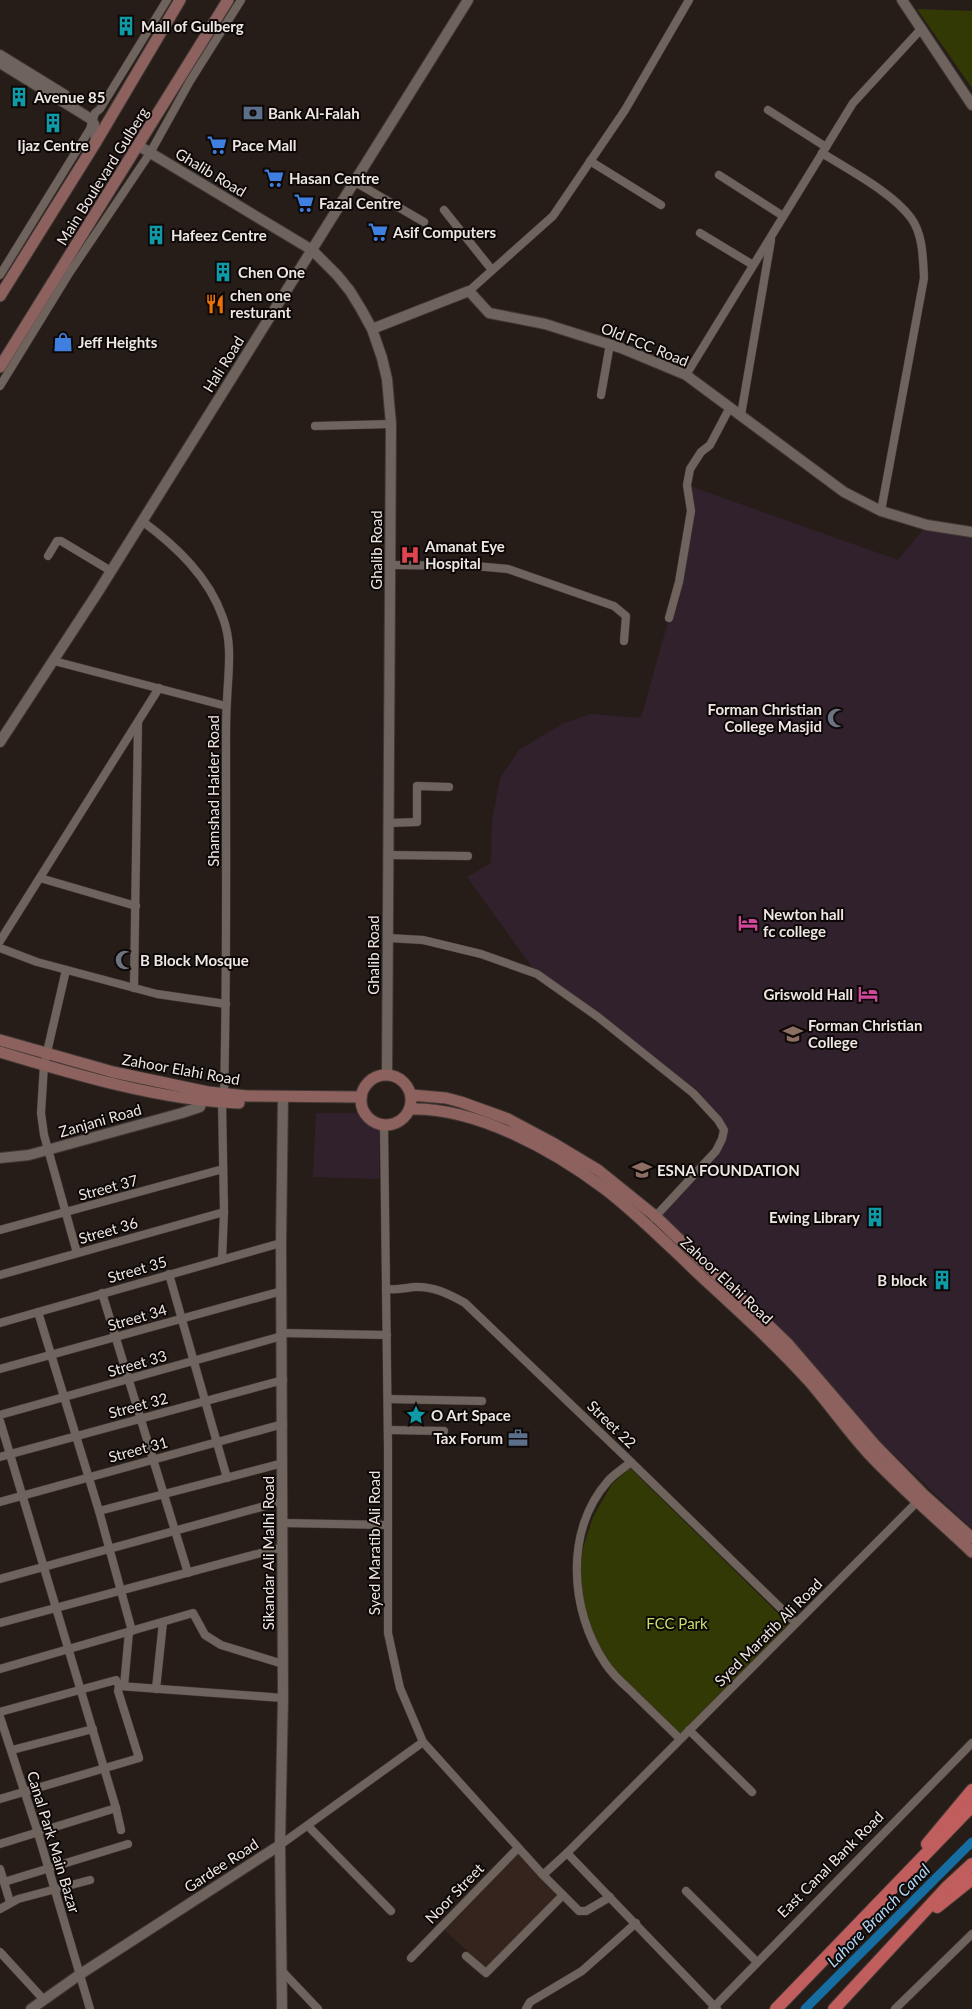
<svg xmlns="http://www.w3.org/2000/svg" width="972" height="2009" viewBox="0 0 972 2009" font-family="Lato,sans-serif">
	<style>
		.built { fill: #34241d }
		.education { fill: #31212c }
		.green { fill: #323905 }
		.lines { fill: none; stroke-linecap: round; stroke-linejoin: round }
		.canal { stroke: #156da1; stroke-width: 9 }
		.minor-casing { stroke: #413835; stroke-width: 9 }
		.tertiary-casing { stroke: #413835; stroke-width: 12 }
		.secondary-casing { stroke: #413835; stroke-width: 13 }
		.trunk-casing { stroke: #413835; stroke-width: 14 }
		.minor { stroke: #6f635d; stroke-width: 8 }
		.tertiary { stroke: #6f635d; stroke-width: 10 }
		.secondary { stroke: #8d615d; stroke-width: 11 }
		.trunk { stroke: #c05e5d; stroke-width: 12 }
		.labels { text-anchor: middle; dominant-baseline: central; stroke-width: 4; stroke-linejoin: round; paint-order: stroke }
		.poi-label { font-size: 15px; font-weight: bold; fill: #ede6e3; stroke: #0d0807; text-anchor: start }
		.street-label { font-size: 15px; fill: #ede6e3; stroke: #0d0807 }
		.park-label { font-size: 15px; fill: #cbdf6c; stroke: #0d0807 }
		.water-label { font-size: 16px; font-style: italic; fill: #afd5f2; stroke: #0d0807 }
	</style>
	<rect width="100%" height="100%" fill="#271d18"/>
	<polygon class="built" points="518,1848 558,1896 486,1968 444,1930"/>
	<g class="education">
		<polygon points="687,485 898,560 927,525 972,532 972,1529 648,1220 716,1151 724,1130 693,1093 537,974 467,877 491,863 492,821 500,778 519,750 562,724 591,714 641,718 679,582 691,511"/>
		<polygon points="316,1113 360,1113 380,1130 379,1179 313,1177"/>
	</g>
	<g class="green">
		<polygon points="917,9 972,11 972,88"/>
		<polygon points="630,1468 789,1624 680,1734 620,1676 604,1658 588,1625 581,1598 580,1575 583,1548 593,1517 612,1484"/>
	</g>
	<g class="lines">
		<polyline class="canal" points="805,2009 972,1842"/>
		<defs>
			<g id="minor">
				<polyline points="768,110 826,147"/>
				<path d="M822,153C849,170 893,193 911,218C923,234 923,259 924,278L881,511"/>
				<polyline points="590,161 661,205"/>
				<polyline points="719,175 783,216"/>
				<polyline points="355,182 424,222"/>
				<polyline points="444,210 492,270"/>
				<polyline points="700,233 753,265"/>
				<polyline points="0,275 90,129 95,113 100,109 167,0"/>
				<polyline points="469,291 553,216 625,110 689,0"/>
				<polyline points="686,375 853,103 922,28"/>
				<polyline points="0,386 70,272 150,153 190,81 241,0"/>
				<polyline points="601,395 610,344"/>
				<polyline points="741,415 771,240"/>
				<polyline points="315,426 391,424"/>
				<path d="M142,521C176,546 209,577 223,618C233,644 228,673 227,701C226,714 226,728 226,742C226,860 227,977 224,1095"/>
				<polyline points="48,556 57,541 61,541 111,571"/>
				<polyline points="391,565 475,566 508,569 614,606 626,616 624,641"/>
				<polyline points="669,618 679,582 691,511 687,485 690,469 701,452 710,445 730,407"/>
				<polyline points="54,661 226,706"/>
				<polyline points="389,823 417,822 417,786 449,787"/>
				<polyline points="388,855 468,856"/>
				<polyline points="40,878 136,906"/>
				<polyline points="388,938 423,940 481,954 537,974 598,1017 693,1093 718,1120 724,1130 722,1139 716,1151 654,1218"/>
				<polyline points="0,941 159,688"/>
				<polyline points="0,948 37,962 157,994 226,1004"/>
				<polyline points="66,970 44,1065 41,1113 44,1135 77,1253"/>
				<polyline points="134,988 138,722"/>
				<polyline points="384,1125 388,1448 388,1633 400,1688 423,1742 543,1875 567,1853 921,1498"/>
				<polyline points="0,1230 223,1169"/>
				<polyline points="222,1259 224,1212 222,1102"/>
				<polyline points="169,1274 227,1478"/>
				<polyline points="0,1275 224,1212"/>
				<path d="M386,1289C396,1290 405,1288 415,1287C433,1286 449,1294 465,1303L631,1462L796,1623"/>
				<polyline points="102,1293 188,1573"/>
				<polyline points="38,1312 99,1511 132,1631"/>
				<polyline points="0,1323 281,1243"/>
				<polyline points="282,1333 387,1335"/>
				<polyline points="0,1369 282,1291"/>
				<polyline points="388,1399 482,1401"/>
				<polyline points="0,1415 282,1336"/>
				<polyline points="0,1421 116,1808 121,1830"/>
				<polyline points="388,1430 444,1431"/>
				<polyline points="0,1457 283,1380"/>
				<path d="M631,1462C624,1468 614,1474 608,1481C564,1531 570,1611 605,1663C612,1674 622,1683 631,1691C647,1707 664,1723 680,1739"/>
				<polyline points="0,1502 283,1424"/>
				<polyline points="99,1511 283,1463"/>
				<polyline points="283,1523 388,1525"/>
				<polyline points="0,1579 283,1501"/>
				<polyline points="0,1623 283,1547"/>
				<polyline points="0,1669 193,1613 205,1635 221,1645 283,1664"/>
				<polyline points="124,1686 129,1632"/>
				<polyline points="156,1689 163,1622"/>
				<polyline points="0,1712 116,1680 119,1686 283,1698"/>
				<polyline points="0,1717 38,1833 90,2009"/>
				<polyline points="689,1730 752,1792"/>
				<polyline points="12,1750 93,1729"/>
				<polyline points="0,1799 139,1758 118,1691 119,1686"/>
				<polyline points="308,1826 391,1911"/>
				<polyline points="0,1844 116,1808"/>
				<polyline points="280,1845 423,1742"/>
				<polyline points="567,1853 717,2009"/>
				<polyline points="0,1869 10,1902"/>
				<polyline points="543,1875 579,1911 586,1911 610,1897"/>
				<polyline points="4,1882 128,1844"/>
				<polyline points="686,1891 757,1962"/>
				<polyline points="0,1909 18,1899 90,1880"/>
				<polyline points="0,1952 44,2000"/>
				<polyline points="466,1956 486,1973 563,1895"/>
				<polyline points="411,1958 518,1848"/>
				<polyline points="281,1970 318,2009"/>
				<polyline points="526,2009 530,2002 582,1971 636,1923"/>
				<polyline points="712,2009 972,1743"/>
				<polyline points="895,2009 972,1934"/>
			</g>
			<g id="tertiary">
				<polyline points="902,0 972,105"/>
				<polyline points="0,55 65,95"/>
				<polyline points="0,63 91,119 94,124 96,142"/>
				<polyline points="139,146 312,250 337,275 350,291 361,309 372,329 382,358 387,379 391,424 387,1075"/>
				<polyline points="372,329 469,291 489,313 545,324 621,348 686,375 844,492 881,511 927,525 972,532"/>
				<polyline points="0,742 98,592 468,0"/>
				<polyline points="0,1158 29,1155 182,1113 200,1107 202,1101"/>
				<polyline points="31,2009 79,1975 280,1845"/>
				<polyline points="282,2009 280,1845 283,1698 281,1243 283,1097"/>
			</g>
			<g id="secondary">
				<polyline points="0,296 96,142 180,0"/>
				<polyline points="0,367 228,0"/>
				<polyline points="0,1040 113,1072 208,1092 247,1096 361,1097"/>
				<path d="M0,1052C73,1074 163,1101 239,1103"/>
				<circle cx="386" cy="1100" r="25"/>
				<polyline points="411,1095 446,1098 461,1102 508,1119 553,1143 598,1170 655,1216 788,1344 875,1445 924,1495 972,1538"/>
				<path d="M410,1109C476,1107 553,1150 605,1189C640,1216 671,1248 703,1278C739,1311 775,1344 808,1380C829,1404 847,1430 868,1453C901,1488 937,1519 972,1552"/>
			</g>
			<g id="trunk">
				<polyline points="927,1844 972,1790"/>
				<polyline points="937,1907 972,1879"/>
				<polyline points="776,2009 972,1806"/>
				<polyline points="834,2009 946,1888 972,1864"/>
			</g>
		</defs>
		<use href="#minor" class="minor-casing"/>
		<use href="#tertiary" class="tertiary-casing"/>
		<use href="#secondary" class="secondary-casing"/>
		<use href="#trunk" class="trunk-casing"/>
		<use href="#minor" class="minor"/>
		<use href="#tertiary" class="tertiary"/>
		<use href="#secondary" class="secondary"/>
		<use href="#trunk" class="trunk"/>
	</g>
	<defs>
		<symbol id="building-bare" viewBox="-9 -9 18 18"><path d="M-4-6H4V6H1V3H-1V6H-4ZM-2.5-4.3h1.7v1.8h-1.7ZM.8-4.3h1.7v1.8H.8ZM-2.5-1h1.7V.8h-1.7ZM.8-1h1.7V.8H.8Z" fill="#0f9aa8" stroke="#0d0807" stroke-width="2.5" paint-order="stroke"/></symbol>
		<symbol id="bank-bare" viewBox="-9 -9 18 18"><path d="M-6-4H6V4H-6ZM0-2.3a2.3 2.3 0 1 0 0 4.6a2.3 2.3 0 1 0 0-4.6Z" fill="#5c6f8a" stroke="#0d0807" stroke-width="2.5" paint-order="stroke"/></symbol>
		<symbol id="supermarket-bare" viewBox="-9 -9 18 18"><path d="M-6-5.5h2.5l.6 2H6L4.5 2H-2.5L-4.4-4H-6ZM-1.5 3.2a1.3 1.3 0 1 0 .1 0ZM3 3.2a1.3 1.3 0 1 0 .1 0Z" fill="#3f7fe0" stroke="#0d0807" stroke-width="2.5" paint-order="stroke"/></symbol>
		<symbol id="restaurant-bare" viewBox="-9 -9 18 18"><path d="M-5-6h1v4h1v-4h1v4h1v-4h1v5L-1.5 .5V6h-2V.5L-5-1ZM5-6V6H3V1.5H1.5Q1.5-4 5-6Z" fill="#e8710a" stroke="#0d0807" stroke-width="2.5" paint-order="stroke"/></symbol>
		<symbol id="shop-bare" viewBox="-9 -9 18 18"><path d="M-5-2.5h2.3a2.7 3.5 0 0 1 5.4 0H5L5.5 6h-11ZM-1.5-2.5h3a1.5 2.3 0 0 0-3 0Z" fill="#3f7fe0" stroke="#0d0807" stroke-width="2.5" paint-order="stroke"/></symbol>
		<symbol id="hospital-bare" viewBox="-9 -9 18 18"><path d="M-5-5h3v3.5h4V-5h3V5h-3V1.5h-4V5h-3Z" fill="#e0444e" stroke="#0d0807" stroke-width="2.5" paint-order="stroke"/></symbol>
		<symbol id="mosque-bare" viewBox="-9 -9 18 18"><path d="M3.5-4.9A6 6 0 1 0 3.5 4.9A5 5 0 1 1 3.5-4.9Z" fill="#6b7280" stroke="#0d0807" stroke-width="2.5" paint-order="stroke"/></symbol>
		<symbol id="hotel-bare" viewBox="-9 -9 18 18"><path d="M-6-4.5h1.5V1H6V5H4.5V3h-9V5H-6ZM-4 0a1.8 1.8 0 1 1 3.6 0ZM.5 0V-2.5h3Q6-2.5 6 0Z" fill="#d1479c" stroke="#0d0807" stroke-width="2.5" paint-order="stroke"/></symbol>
		<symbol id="university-bare" viewBox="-9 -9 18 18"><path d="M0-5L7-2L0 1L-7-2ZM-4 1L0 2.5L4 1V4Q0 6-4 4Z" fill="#8d6e63" stroke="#0d0807" stroke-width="2.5" paint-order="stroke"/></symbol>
		<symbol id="school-bare" viewBox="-9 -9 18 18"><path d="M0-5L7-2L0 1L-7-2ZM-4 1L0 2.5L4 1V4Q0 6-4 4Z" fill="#8d6e63" stroke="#0d0807" stroke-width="2.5" paint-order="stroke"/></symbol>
		<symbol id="sight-bare" viewBox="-9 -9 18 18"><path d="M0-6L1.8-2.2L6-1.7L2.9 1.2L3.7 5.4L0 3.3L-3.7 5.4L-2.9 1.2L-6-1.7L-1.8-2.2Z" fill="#0f9aa8" stroke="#0d0807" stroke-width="2.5" paint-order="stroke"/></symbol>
		<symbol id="office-bare" viewBox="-9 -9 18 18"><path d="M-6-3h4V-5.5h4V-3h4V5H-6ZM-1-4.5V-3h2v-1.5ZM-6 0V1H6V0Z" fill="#5c6f8a" stroke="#0d0807" stroke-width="2.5" paint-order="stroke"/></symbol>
	</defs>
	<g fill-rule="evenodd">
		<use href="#building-bare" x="112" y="12" width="28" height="28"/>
		<use href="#building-bare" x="5" y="83" width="28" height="28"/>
		<use href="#bank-bare" x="239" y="99" width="28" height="28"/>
		<use href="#building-bare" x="39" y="109" width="28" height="28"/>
		<use href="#supermarket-bare" x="203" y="131" width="28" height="28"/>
		<use href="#supermarket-bare" x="260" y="164" width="28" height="28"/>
		<use href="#supermarket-bare" x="290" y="189" width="28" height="28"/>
		<use href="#supermarket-bare" x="364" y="218" width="28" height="28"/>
		<use href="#building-bare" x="142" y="221" width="28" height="28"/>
		<use href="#building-bare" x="209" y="258" width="28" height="28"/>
		<use href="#restaurant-bare" x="201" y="290" width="28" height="28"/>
		<use href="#shop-bare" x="49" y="328" width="28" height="28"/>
		<use href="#hospital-bare" x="396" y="541" width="28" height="28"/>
		<use href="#mosque-bare" x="823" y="704" width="28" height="28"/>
		<use href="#hotel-bare" x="734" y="909" width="28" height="28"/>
		<use href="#mosque-bare" x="111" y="946" width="28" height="28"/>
		<use href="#hotel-bare" x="854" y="980" width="28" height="28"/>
		<use href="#university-bare" x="779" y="1020" width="28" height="28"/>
		<use href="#school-bare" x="628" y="1156" width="28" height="28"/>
		<use href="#building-bare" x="861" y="1203" width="28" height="28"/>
		<use href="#building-bare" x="928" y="1266" width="28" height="28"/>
		<use href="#sight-bare" x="402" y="1401" width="28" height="28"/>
		<use href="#office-bare" x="504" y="1424" width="28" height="28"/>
	</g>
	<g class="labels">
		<g class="poi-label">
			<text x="141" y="26">Mall of Gulberg</text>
			<text x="34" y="97">Avenue 85</text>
			<text x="268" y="113">Bank Al-Falah</text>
			<text x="53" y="145" text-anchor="middle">Ijaz Centre</text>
			<text x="232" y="145">Pace Mall</text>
			<text x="289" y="178">Hasan Centre</text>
			<text x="319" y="203">Fazal Centre</text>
			<text x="393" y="232">Asif Computers</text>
			<text x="171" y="235">Hafeez Centre</text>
			<text x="238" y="272">Chen One</text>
			<text x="230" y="295">chen one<tspan x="230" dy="17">resturant</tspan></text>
			<text x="78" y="342">Jeff Heights</text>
			<text x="425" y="546">Amanat Eye<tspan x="425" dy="17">Hospital</tspan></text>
			<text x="822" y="709" text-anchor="end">Forman Christian<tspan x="822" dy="17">College Masjid</tspan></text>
			<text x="763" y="914">Newton hall<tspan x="763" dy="17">fc college</tspan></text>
			<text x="140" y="960">B Block Mosque</text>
			<text x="853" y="994" text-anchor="end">Griswold Hall</text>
			<text x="808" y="1025">Forman Christian<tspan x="808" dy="17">College</tspan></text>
			<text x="657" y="1170">ESNA FOUNDATION</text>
			<text x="860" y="1217" text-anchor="end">Ewing Library</text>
			<text x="927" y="1280" text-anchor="end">B block</text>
			<text x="431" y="1415">O Art Space</text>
			<text x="503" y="1438" text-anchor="end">Tax Forum</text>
		</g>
		<g class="street-label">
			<text transform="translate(211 172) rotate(31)">Ghalib Road</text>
			<text transform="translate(102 176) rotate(-58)">Main Boulevard Gulberg</text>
			<text transform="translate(645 344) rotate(22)">Old FCC Road</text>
			<text transform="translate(223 364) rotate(-58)">Hali Road</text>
			<text transform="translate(376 550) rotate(-90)">Ghalib Road</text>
			<text transform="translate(213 791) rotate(-90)">Shamshad Haider Road</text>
			<text transform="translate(373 955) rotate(-90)">Ghalib Road</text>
			<text transform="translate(181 1069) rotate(10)">Zahoor Elahi Road</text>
			<text transform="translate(100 1120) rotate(-16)">Zanjani Road</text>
			<text transform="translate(108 1187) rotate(-15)">Street 37</text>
			<text transform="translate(108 1230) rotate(-16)">Street 36</text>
			<text transform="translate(137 1269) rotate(-16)">Street 35</text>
			<text transform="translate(727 1280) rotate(43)">Zahoor Elahi Road</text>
			<text transform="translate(137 1317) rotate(-16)">Street 34</text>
			<text transform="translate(137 1363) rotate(-16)">Street 33</text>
			<text transform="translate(138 1405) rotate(-15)">Street 32</text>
			<text transform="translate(612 1424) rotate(44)">Street 22</text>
			<text transform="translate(138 1449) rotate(-15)">Street 31</text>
			<text transform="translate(374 1543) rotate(-90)">Syed Maratib Ali Road</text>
			<text transform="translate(268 1553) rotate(-90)">Sikandar Ali Malhi Road</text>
			<text transform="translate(768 1632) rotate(-45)">Syed Maratib Ali Road</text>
			<text transform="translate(54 1842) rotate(73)">Canal Park Main Bazar</text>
			<text transform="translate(830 1864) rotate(-45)">East Canal Bank Road</text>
			<text transform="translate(221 1865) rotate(-33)">Gardee Road</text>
			<text transform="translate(454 1893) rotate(-46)">Noor Street</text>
		</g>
		<g class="park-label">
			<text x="677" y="1623">FCC Park</text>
		</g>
		<g class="water-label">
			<text transform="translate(878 1915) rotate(-45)">Lahore Branch Canal</text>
		</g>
	</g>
</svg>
